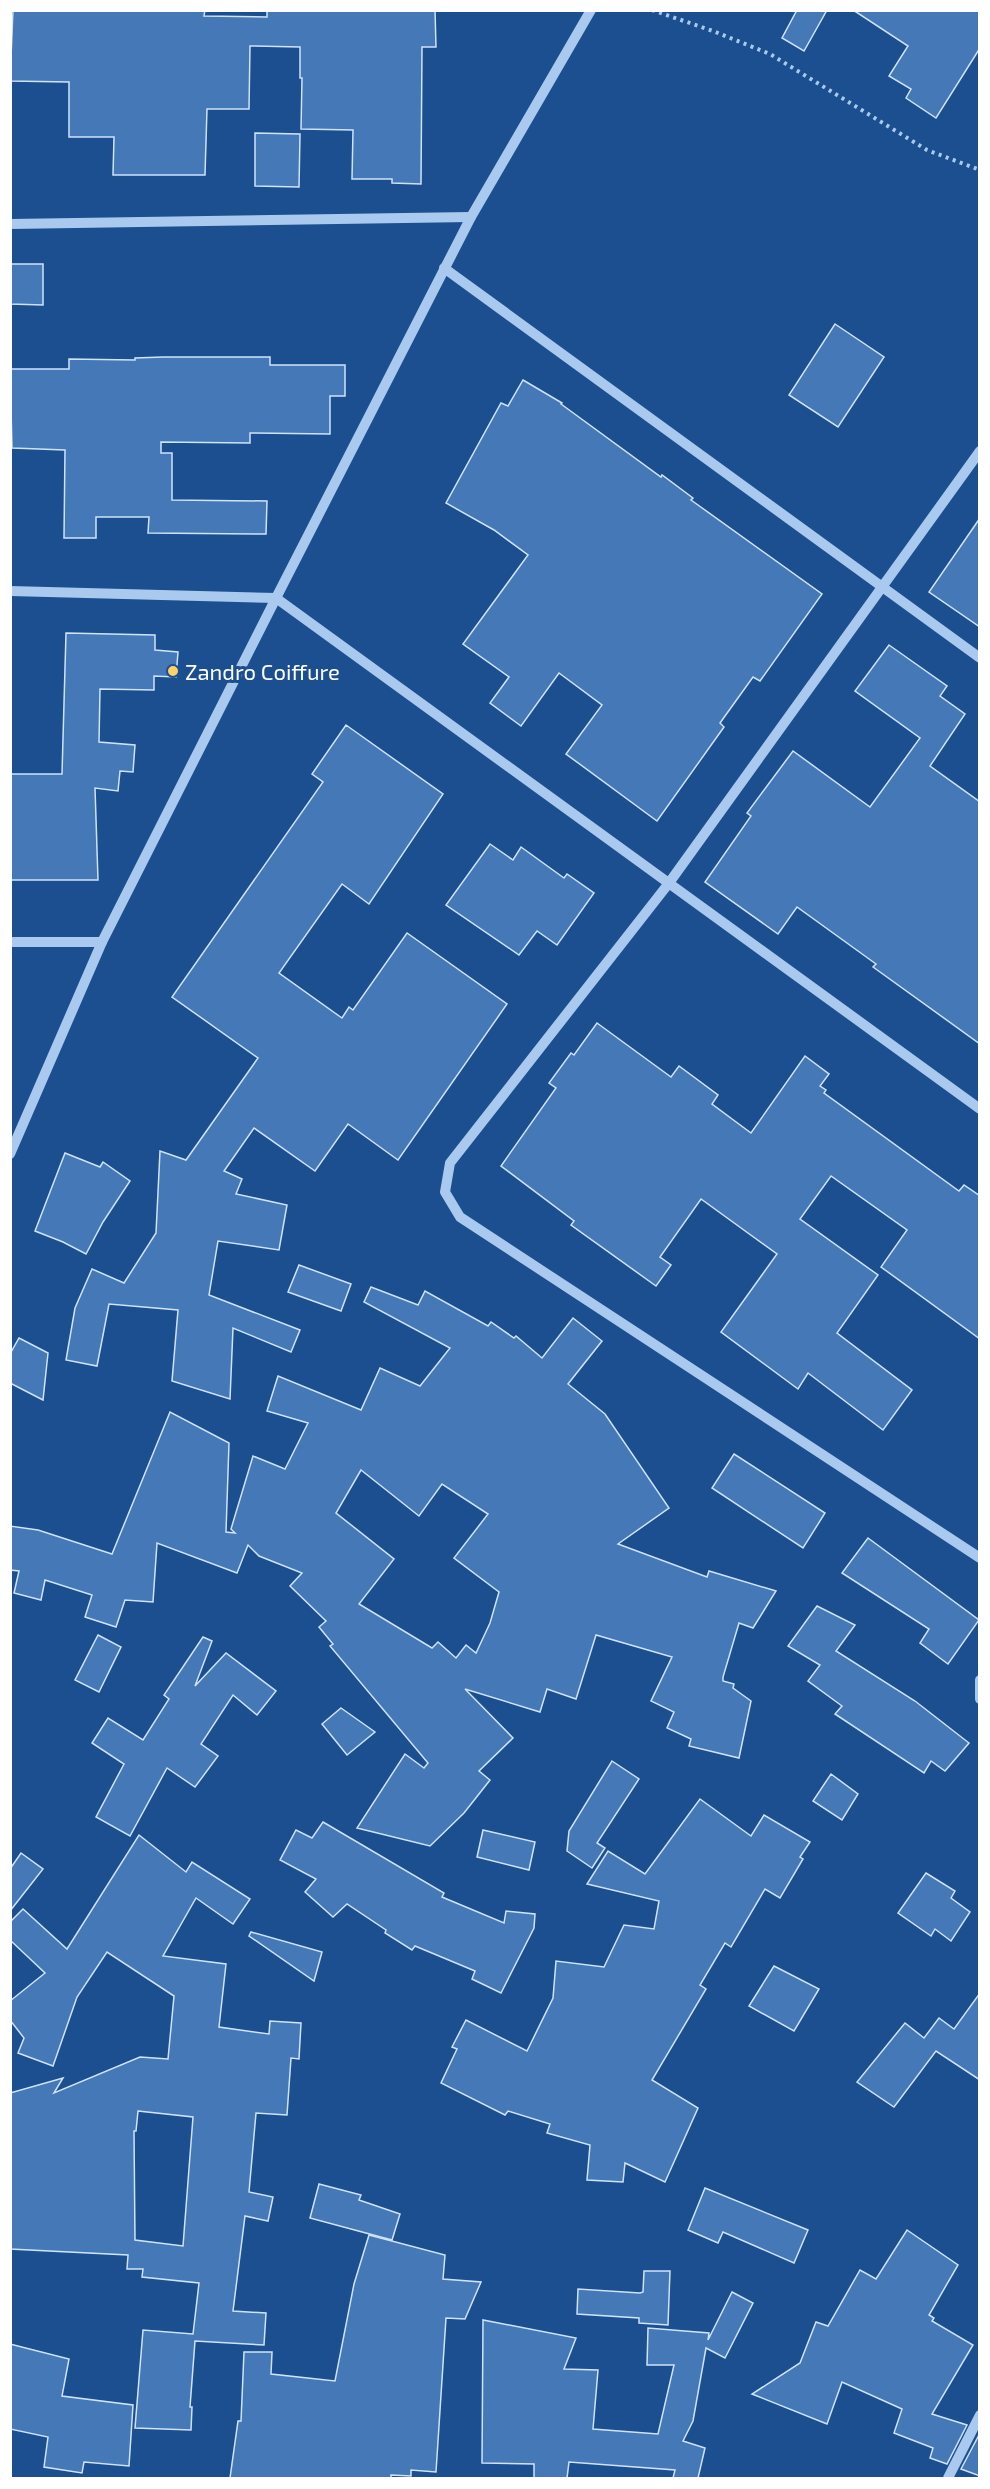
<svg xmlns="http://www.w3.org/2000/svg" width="990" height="2489" viewBox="0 0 990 2489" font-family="'Exo 2',sans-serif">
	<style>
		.building { fill: #4478b7; stroke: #cfe3fa; stroke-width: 1.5; fill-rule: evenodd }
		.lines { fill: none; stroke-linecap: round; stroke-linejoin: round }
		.path { stroke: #a9c9ee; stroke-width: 4; stroke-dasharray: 3 4.5; stroke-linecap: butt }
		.minor { stroke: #a9c9ee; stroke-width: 10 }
		.poi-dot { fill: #ffd166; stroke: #1b4f8f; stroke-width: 2 }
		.labels { text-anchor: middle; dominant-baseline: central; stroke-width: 6; stroke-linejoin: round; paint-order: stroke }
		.poi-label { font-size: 22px; fill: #fff; stroke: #1b4f8f; text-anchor: start }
	</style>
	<rect width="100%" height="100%" fill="#1b4f8f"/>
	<g class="building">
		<polygon points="13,10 205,10 204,16 267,17 267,10 435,10 436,47 422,47 421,184 392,183 392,179 352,179 353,130 301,129 302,78 300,78 300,47 250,46 249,109 207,109 205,175 113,175 114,137 69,137 69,82 10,81"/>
		<polygon points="797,10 827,10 804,51 782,38"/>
		<polygon points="853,10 980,10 980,48 936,118 906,98 911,89 889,76 908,46"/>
		<polygon points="255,133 300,134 299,187 255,186"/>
		<polygon points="10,264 43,264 43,305 10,304"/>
		<polygon points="835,324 884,357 838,427 789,395"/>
		<polygon points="163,357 270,357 270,365 345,365 345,396 330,396 330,434 250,433 250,443 161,442 161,453 172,453 172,500 267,501 266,534 148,533 149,517 96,517 96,538 64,538 65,450 12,448 10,369 69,369 69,359 135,360 135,358"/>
		<polygon points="523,380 562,403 561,404 661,477 662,475 693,498 691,500 822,594 760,681 753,677 720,723 724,727 657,821 566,754 602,705 559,673 521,726 490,703 509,677 463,644 528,555 494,530 446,503 501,403 508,406"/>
		<polygon points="980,518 980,627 929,592"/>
		<polygon points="66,633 155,635 155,650 178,652 176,677 154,676 154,690 100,689 99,742 135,745 133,772 120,771 118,791 95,788 98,880 10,880 10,774 62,774"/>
		<polygon points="889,645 947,686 940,696 965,714 930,766 980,802 980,1044 873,967 876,964 797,907 778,934 705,882 751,816 747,813 793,751 870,807 920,738 855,691"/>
		<polygon points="346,725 443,794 369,904 342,884 279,973 342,1018 349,1007 353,1010 407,933 507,1004 398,1160 348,1124 315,1171 254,1128 224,1171 242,1179 236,1194 287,1205 279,1250 218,1241 209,1295 300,1330 291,1352 233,1328 230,1399 172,1381 178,1310 109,1304 97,1366 66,1360 75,1308 92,1269 124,1283 156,1233 160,1151 186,1160 258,1058 172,997 323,782 312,774"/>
		<polygon points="490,844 513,860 521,847 564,878 567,874 594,893 557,945 537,931 519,955 446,905"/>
		<polygon points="597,1023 671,1077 679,1066 718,1095 712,1104 751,1133 805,1056 829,1074 820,1086 826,1090 824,1093 959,1191 964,1185 980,1196 980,1339 881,1267 907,1230 831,1176 800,1219 878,1275 837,1333 912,1390 883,1430 808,1373 798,1389 721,1332 777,1254 701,1199 660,1257 671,1265 656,1286 571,1225 574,1221 501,1166 556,1088 549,1083 571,1053 574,1055"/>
		<polygon points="65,1153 100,1167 103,1162 130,1181 103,1222 86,1254 63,1242 35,1231"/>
		<polygon points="299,1265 351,1284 341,1311 288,1292"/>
		<path d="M371,1287L418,1305L425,1291L488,1326L491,1322L514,1338L516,1336L542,1358L573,1318L602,1341L568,1384L605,1414L669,1508L618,1544L707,1577L709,1571L776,1591L753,1628L739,1623L723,1677V1681L734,1684L733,1688L751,1701L739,1758L689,1746L691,1739L667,1728L674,1712L651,1701L672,1657L596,1635L576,1699L547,1689L540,1712L465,1689L513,1738L479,1771L490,1780L464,1813L430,1846L357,1828L405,1754L424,1768L428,1763L330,1646L333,1644L319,1627L326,1621L290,1586L302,1573L259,1556L248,1545L237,1573L157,1543L153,1602L125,1600L116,1627L85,1617L92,1595L45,1580L41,1600L14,1593L19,1571L10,1570V1526L38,1530L112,1554L170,1412L229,1443L226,1532L235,1533L231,1529L253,1456L285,1469L308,1423L267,1411L278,1376L361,1410L380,1368L420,1386L450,1348L364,1302ZM361,1470L419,1516L442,1484L488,1514L454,1558L499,1592L490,1623L476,1653L466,1645L456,1658L438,1642L432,1648L359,1604L394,1559L336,1513Z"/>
		<polygon points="19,1338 48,1353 43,1400 10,1383 10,1354"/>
		<polygon points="734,1454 825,1513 803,1548 712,1488"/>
		<polygon points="868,1538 979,1620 948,1664 920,1643 929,1629 842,1573"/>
		<polygon points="817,1606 855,1625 836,1651 915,1701 969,1743 945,1771 931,1761 924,1773 835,1714 842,1706 808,1681 820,1665 788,1646"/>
		<polygon points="98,1635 121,1647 99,1692 75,1680"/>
		<polygon points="203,1637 212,1641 195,1686 226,1653 276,1691 257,1715 233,1695 201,1744 218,1756 195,1787 167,1768 130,1836 96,1817 124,1764 92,1743 108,1718 143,1740 169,1699 164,1695"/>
		<polygon points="341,1708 375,1732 347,1755 322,1724"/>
		<polygon points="612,1761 639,1779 597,1843 605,1848 592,1868 567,1851 569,1831"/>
		<polygon points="831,1774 858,1794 842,1820 813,1801"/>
		<polygon points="700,1799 751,1836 764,1815 810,1842 800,1857 803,1859 780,1898 765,1889 731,1947 725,1943 700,1985 706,1989 652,2080 698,2108 665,2182 625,2163 623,2182 587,2180 590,2145 547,2133 550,2124 508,2111 505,2115 441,2083 457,2049 452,2047 466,2020 527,2051 553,1998 556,1961 604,1967 624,1925 654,1929 659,1901 587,1884 608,1851 645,1874"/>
		<polygon points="323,1822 444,1893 442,1897 504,1923 506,1911 535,1914 534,1928 501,1993 472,1979 475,1971 415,1946 412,1950 385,1933 386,1930 347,1904 333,1917 305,1892 316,1879 280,1860 296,1830 312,1838"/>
		<polygon points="483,1830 535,1842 529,1870 477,1857"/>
		<path d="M139,1835L186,1872L192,1862L250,1899L233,1924L196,1898L163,1956L226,1964L219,2027L269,2034L270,2021L301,2023L299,2059L291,2058L287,2115L256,2113L249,2192L273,2197L268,2221L245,2216L233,2311L266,2313L264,2345L195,2341L190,2407H192L191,2430L135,2428L143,2330L193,2334L199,2283L142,2277L143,2269H127L128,2255L10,2249V2093L63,2078L54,2093L140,2057L168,2059L174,1996L107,1952L77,1997L53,2066L18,2053L24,2038L10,2020V2001L45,1973L10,1940V1922L23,1909L67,1949ZM138,2111L193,2117L183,2246L135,2240L134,2131H136Z"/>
		<polygon points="21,1853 43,1869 10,1911 10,1869"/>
		<polygon points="926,1873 955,1891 951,1898 970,1912 951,1941 935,1929 931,1936 898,1913"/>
		<polygon points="251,1932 322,1952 314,1981 249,1936"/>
		<polygon points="774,1966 819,1989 794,2031 749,2006"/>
		<polygon points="980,1993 980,2080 936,2051 894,2107 857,2082 905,2023 924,2038 939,2018 954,2029"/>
		<polygon points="319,2184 361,2195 359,2200 400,2214 392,2240 310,2218"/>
		<polygon points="705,2188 808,2230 794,2263 723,2232 718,2243 688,2230"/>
		<polygon points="907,2230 958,2265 929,2315 934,2318 932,2321 973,2345 932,2414 967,2425 947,2464 930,2458 933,2448 894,2433 902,2409 842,2382 827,2424 752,2394 800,2363 816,2322 828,2326 860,2270 876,2279"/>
		<polygon points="369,2235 445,2255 443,2279 481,2282 465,2319 446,2318 436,2472 411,2470 411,2476 391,2475 391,2478 230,2478 238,2421 241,2421 244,2352 272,2352 271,2374 335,2381 354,2284"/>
		<polygon points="644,2271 670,2271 668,2325 639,2323 639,2318 577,2314 578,2289 640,2293 643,2292"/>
		<polygon points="732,2292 753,2303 725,2358 706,2348 693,2421 683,2441 705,2448 698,2478 673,2478 675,2470 569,2462 567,2478 534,2478 534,2464 482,2463 483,2320 576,2338 564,2369 598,2370 593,2429 658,2434 674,2365 647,2365 648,2328 709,2333 708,2340"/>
		<polygon points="10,2344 69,2359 62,2396 133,2405 129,2466 84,2462 82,2473 44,2467 48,2437 10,2429"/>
		<polygon points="980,2433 980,2476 961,2469"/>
	</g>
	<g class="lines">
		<polyline class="path" points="652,10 713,31 770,54 927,150 980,170"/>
		<g class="minor">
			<polyline points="10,224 471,217"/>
			<polyline points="444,268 980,658"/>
			<polyline points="980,451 669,883 450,1163 445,1192 460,1217 980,1558"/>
			<polyline points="10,591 276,598 980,1109"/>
			<polyline points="10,942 102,942"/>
			<polyline points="10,1154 102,942 276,598 471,217 591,10"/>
			<polyline points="980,1680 980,1699"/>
			<polyline points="948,2478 980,2415"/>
		</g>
	</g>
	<circle class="poi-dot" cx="173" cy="671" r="6"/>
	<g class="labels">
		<g class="poi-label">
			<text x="185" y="671">Zandro Coiffure</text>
		</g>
	</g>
	<rect width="990" height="2489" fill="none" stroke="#ffffff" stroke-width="24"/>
</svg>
